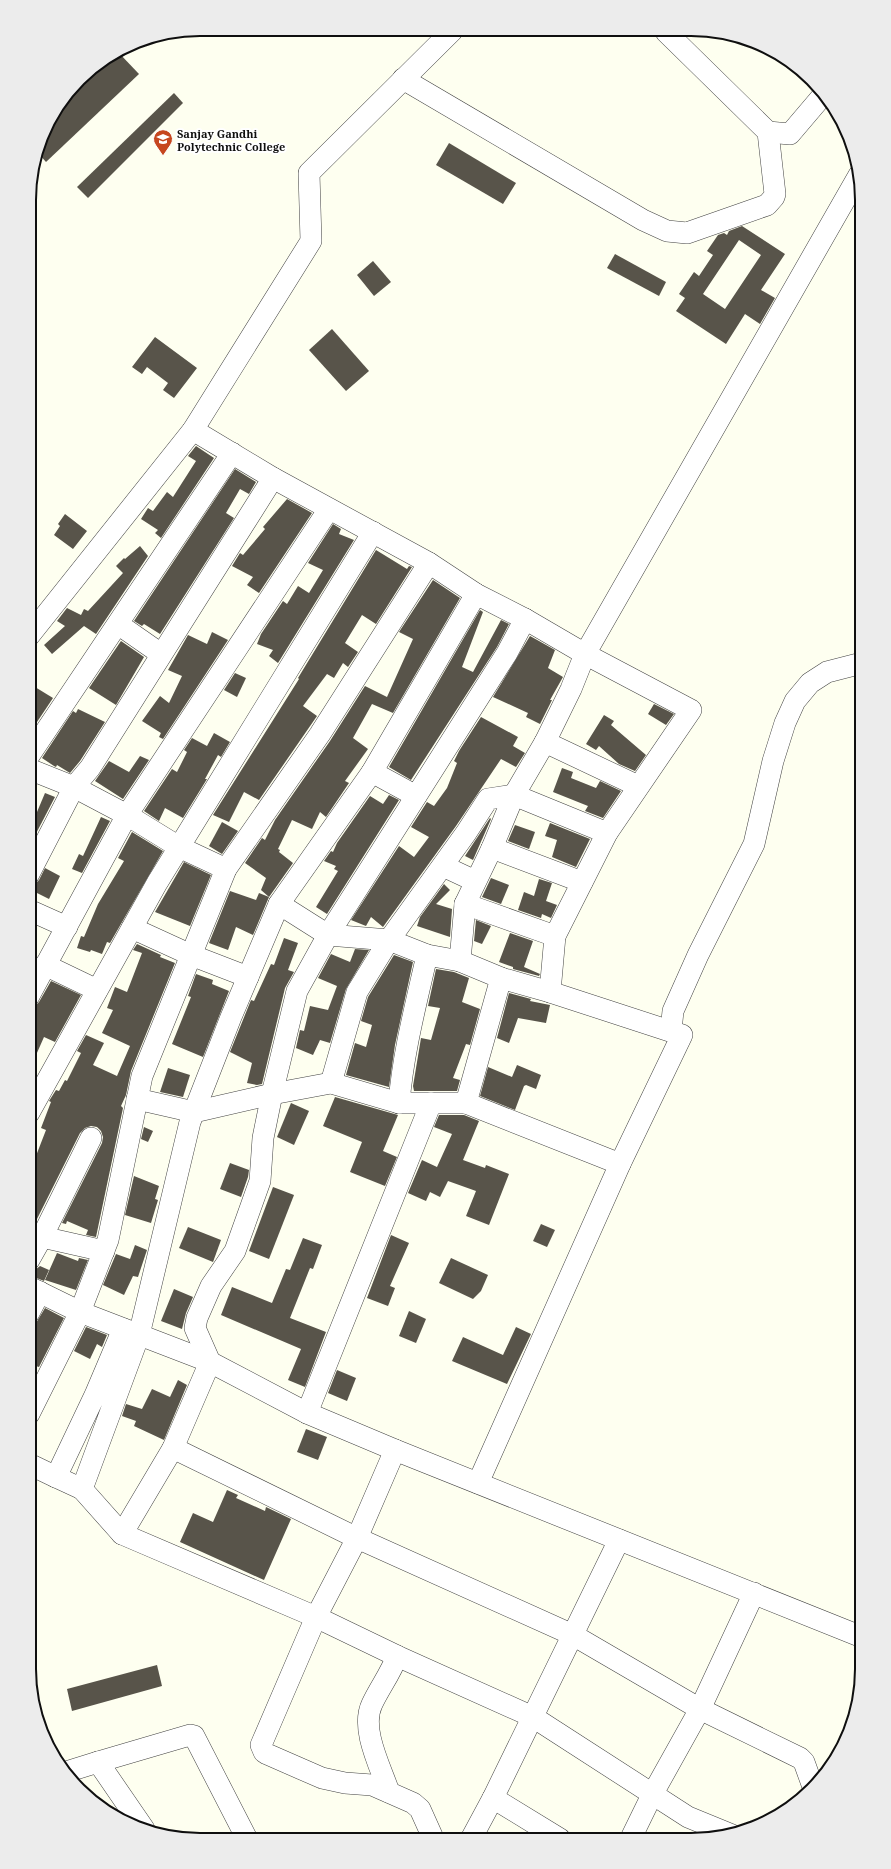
<svg xmlns="http://www.w3.org/2000/svg" width="891" height="1869" viewBox="0 0 891 1869" font-family="'Noto Serif',serif">
	<style>
		.building { fill: #58544a; fill-rule: evenodd }
		.lines { fill: none; stroke-linecap: round; stroke-linejoin: round }
		.minor-casing { stroke: #424242; stroke-width: 22 }
		.minor { stroke: #fff; stroke-width: 21 }
		.labels { text-anchor: middle; dominant-baseline: central; stroke-width: 4; stroke-linejoin: round; paint-order: stroke }
		.poi-label { font-size: 11px; font-weight: bold; fill: #0f0f0f; stroke: #fff; text-anchor: start }
		.rim { fill: none; stroke: #0f0f0f; stroke-width: 2 }
	</style>
	<rect width="100%" height="100%" fill="#fefff0"/>
	<g class="building">
		<polygon points="118,52 139,74 46,162 39,154 47,124 87,72"/>
		<polygon points="174,93 183,103 88,198 77,187"/>
		<polygon points="449,143 516,183 503,204 436,165"/>
		<path d="M742,226L785,254L761,290L775,298L760,324L745,314L726,344L676,311L685,298L679,294L694,272L699,276L713,255L707,251L718,235L724,233L727,235L729,231ZM739,240L761,255L725,309L703,294Z"/>
		<polygon points="615,254 666,282 659,296 607,268"/>
		<polygon points="373,261 391,282 374,296 357,275"/>
		<polygon points="332,329 369,371 346,391 309,350"/>
		<polygon points="155,337 197,368 174,398 163,390 168,383 147,367 142,374 132,367"/>
		<polygon points="196,446 214,458 161,538 155,533 158,530 141,519 148,508 153,511 167,492 173,497 196,461 188,456"/>
		<polygon points="235,469 256,482 249,494 240,489 226,513 234,518 160,634 144,624 142,626 134,621"/>
		<polygon points="287,499 312,513 259,593 247,585 253,577 232,566 240,553 243,555 265,529 263,527"/>
		<polygon points="65,514 87,531 73,549 54,535 60,526 58,524"/>
		<polygon points="333,524 341,529 339,534 354,540 278,663 269,656 273,650 257,644 261,634 283,601 287,604 298,586 309,593 323,570 308,563"/>
		<polygon points="140,546 148,556 96,634 84,626 52,654 44,645 65,626 57,621 67,608 81,615 84,609 88,611 123,573 116,566 124,558 125,559"/>
		<polygon points="376,550 407,569 409,566 412,567 376,624 362,615 345,643 358,652 348,667 343,663 334,678 327,674 303,706 317,716 259,800 244,792 229,822 213,815 299,679 298,678"/>
		<polygon points="433,580 460,598 393,713 372,704 353,738 368,749 345,781 349,783 326,817 320,812 312,829 292,820 278,849 280,850 279,852 293,863 269,897 261,890 266,878 245,863 262,838 265,840 275,820 330,741 365,686 387,697 413,639 399,632"/>
		<polygon points="480,610 483,612 462,667 473,672 501,620 509,624 497,647 411,780 389,767"/>
		<polygon points="212,632 228,640 163,739 159,737 161,733 142,721 160,696 169,703 182,676 168,670 188,635 207,644"/>
		<polygon points="530,636 555,650 548,668 563,677 550,700 552,700 540,724 526,717 528,713 493,697"/>
		<polygon points="121,641 144,657 116,705 89,688"/>
		<polygon points="235,673 246,678 237,697 224,690"/>
		<polygon points="35,687 53,698 29,734 29,697"/>
		<polygon points="654,704 674,714 666,725 648,714"/>
		<polygon points="78,709 105,722 80,761 70,773 57,765 56,767 54,766 42,758 73,711 76,713"/>
		<polygon points="604,715 614,721 611,725 646,755 635,771 619,764 599,746 596,750 586,744"/>
		<polygon points="481,717 518,737 513,746 525,753 516,767 501,759 456,826 383,927 371,917 366,926 351,920 399,846 414,857 429,837 411,827 427,802 434,806 447,788 457,763 454,761 459,751"/>
		<polygon points="214,733 230,742 221,757 218,755 205,779 207,779 183,818 165,808 159,821 144,811 172,769 177,772 187,752 184,750 192,738 207,746"/>
		<polygon points="140,756 149,760 123,799 95,781 109,761 129,772"/>
		<polygon points="562,768 573,772 571,778 596,788 600,781 621,791 603,818 585,811 588,806 553,792"/>
		<polygon points="45,793 55,797 29,847 29,831"/>
		<polygon points="389,795 399,800 327,914 316,907 338,871 334,869 336,866 324,861 331,851 333,852 337,843 370,796 383,804"/>
		<polygon points="101,817 110,821 82,873 72,869 79,854 83,856"/>
		<polygon points="490,818 491,819 473,860 465,856"/>
		<polygon points="222,822 238,831 222,854 209,846"/>
		<polygon points="550,823 590,839 576,867 552,857 557,840 545,836"/>
		<polygon points="515,825 535,832 529,849 508,841"/>
		<polygon points="132,832 163,851 110,943 107,942 102,954 91,950 90,952 77,948 81,936 84,937 98,904 124,861 118,858"/>
		<polygon points="184,862 211,875 190,926 155,912"/>
		<polygon points="45,868 60,876 49,899 29,889 29,886 35,884 39,880"/>
		<polygon points="491,878 509,885 501,904 482,897"/>
		<polygon points="539,879 552,883 546,901 557,905 551,918 542,914 541,918 518,910 524,892 534,896"/>
		<polygon points="444,884 450,890 436,904 452,909 450,937 417,926 420,917"/>
		<polygon points="230,891 256,900 259,893 269,897 253,935 236,927 228,950 209,943"/>
		<polygon points="476,920 491,926 482,944 474,941"/>
		<polygon points="510,933 533,941 524,967 540,974 539,976 513,969 513,967 499,962"/>
		<polygon points="284,938 298,943 288,970 294,972 285,988 262,1084 257,1085 247,1083 252,1063 230,1052 251,1000 254,1001 271,964 274,965"/>
		<polygon points="137,944 161,955 160,957 175,963 131,1071 126,1095 121,1106 123,1108 96,1237 86,1235 88,1230 67,1221 66,1224 62,1223 102,1143 103,1137 101,1131 97,1127 91,1126 85,1128 80,1133 29,1235 29,1183 37,1162 34,1161 46,1130 41,1128 51,1102 49,1101 56,1090 59,1091 65,1080 67,1081 81,1053 77,1051 86,1035 104,1043 93,1065 117,1076 130,1046 102,1033 113,1010 107,1008 115,987 127,992 142,953 133,950"/>
		<polygon points="355,949 369,950 346,989 330,1043 320,1040 313,1055 296,1048 300,1030 304,1031 310,1006 328,1010 337,986 318,978 331,954 350,962"/>
		<polygon points="394,955 413,962 395,1045 389,1087 346,1075 355,1043 366,1047 372,1025 361,1021 368,997"/>
		<polygon points="436,969 454,972 469,978 462,1002 480,1009 470,1045 466,1044 453,1078 460,1080 457,1091 414,1091 413,1086 421,1038 431,1040 440,1008 428,1006"/>
		<polygon points="196,974 213,980 212,984 229,991 203,1057 172,1044 191,997 188,996"/>
		<polygon points="51,981 81,995 55,1042 44,1037 29,1071 29,1008 35,1006 39,1002"/>
		<polygon points="509,993 531,999 530,1001 550,1005 546,1023 518,1018 509,1043 497,1038"/>
		<polygon points="517,1065 541,1075 536,1089 526,1085 524,1086 515,1110 480,1096 488,1067 512,1077"/>
		<polygon points="168,1068 190,1075 183,1097 160,1092"/>
		<polygon points="335,1097 398,1115 383,1151 397,1157 385,1186 350,1172 362,1142 323,1126"/>
		<polygon points="291,1103 309,1111 294,1145 277,1137"/>
		<polygon points="439,1115 464,1115 479,1121 463,1160 485,1168 486,1165 509,1174 489,1225 466,1216 476,1191 448,1181 440,1197 430,1192 426,1201 408,1193 422,1160 437,1167 452,1134 434,1127"/>
		<polygon points="144,1127 153,1131 148,1142 141,1139"/>
		<polygon points="230,1163 249,1170 248,1177 241,1197 220,1189"/>
		<polygon points="134,1176 159,1186 155,1199 158,1200 151,1223 125,1215"/>
		<polygon points="273,1187 294,1195 269,1259 249,1251"/>
		<polygon points="541,1224 555,1230 547,1247 533,1241"/>
		<polygon points="188,1227 221,1240 213,1262 179,1248"/>
		<polygon points="391,1235 409,1243 390,1286 395,1288 388,1306 367,1298"/>
		<polygon points="303,1238 322,1245 313,1269 310,1268 290,1318 326,1332 305,1387 288,1380 301,1349 221,1315 232,1287 272,1303 286,1269 290,1270"/>
		<polygon points="135,1245 147,1250 138,1277 133,1276 124,1295 103,1285 116,1254 130,1259"/>
		<polygon points="57,1253 78,1261 79,1258 88,1260 76,1290 45,1280"/>
		<polygon points="451,1258 488,1275 481,1291 473,1299 439,1283"/>
		<polygon points="40,1266 49,1270 44,1281 29,1275 29,1272 35,1270"/>
		<polygon points="174,1289 193,1297 186,1313 182,1329 161,1321"/>
		<polygon points="45,1308 64,1318 39,1367 29,1364 29,1325 36,1323"/>
		<polygon points="409,1311 426,1319 416,1343 399,1336"/>
		<polygon points="86,1327 107,1335 102,1347 97,1344 90,1359 74,1351"/>
		<polygon points="516,1327 531,1334 507,1384 452,1361 463,1337 503,1355"/>
		<polygon points="337,1370 356,1378 347,1401 328,1393"/>
		<polygon points="178,1380 187,1385 164,1440 134,1426 136,1421 122,1416 126,1404 142,1409 152,1389 170,1397"/>
		<polygon points="306,1429 327,1437 318,1460 297,1452"/>
		<polygon points="227,1490 238,1495 236,1498 265,1511 266,1507 291,1519 264,1580 180,1542 193,1513 213,1522"/>
		<polygon points="157,1665 162,1686 72,1711 67,1689"/>
	</g>
	<g class="lines">
		<defs>
			<g id="minor">
				<polyline points="403,79 643,220 667,231 687,233 767,205 774,197 775,194 768,132 666,32"/>
				<polyline points="768,132 790,134 824,94"/>
				<polyline points="193,430 311,241 309,173 452,31"/>
				<polyline points="118,624 161,654"/>
				<polyline points="29,636 193,430 273,478 429,563 476,594 525,619 585,654 571,689 545,742 514,795 492,848 465,904 460,961 427,955 389,940 328,935 279,904"/>
				<polyline points="545,742 638,786"/>
				<polyline points="29,756 232,453"/>
				<polyline points="29,769 74,787 127,815 179,847 226,869"/>
				<polyline points="372,772 416,796"/>
				<polyline points="492,848 582,882"/>
				<polyline points="443,866 475,881"/>
				<polyline points="29,874 74,787 90,768 273,478"/>
				<polyline points="465,904 555,936"/>
				<polyline points="29,910 67,927"/>
				<polyline points="132,928 191,955 248,977"/>
				<path d="M427,955C416,1004 403,1053 399,1103H466L501,978L460,961"/>
				<polyline points="45,965 97,990"/>
				<polyline points="550,992 555,936 607,833 691,710 585,654 859,175"/>
				<polyline points="29,996 127,815 329,509"/>
				<polyline points="671,1031 673,1011 698,955 754,844 773,761 785,723 795,701 810,683 827,672 862,663"/>
				<polyline points="331,1083 357,992 389,940 466,833 488,799 514,795 607,833"/>
				<polyline points="137,1099 194,1112 272,1094 331,1083 399,1103"/>
				<polyline points="466,1103 620,1164"/>
				<polyline points="29,1113 157,883 373,532"/>
				<polyline points="42,1237 104,1251"/>
				<polyline points="29,1260 42,1237 91,1138"/>
				<polyline points="29,1287 80,1312 210,1362 307,1413 395,1450 862,1637"/>
				<polyline points="29,1313 40,1292"/>
				<polyline points="123,1329 95,1395 56,1477 82,1489 139,1335 190,1122 231,1017 279,904 372,772 476,594"/>
				<polyline points="307,1413 431,1103"/>
				<polyline points="29,1414 80,1312 108,1240 142,1076 226,869 320,734 429,563"/>
				<polyline points="173,1448 357,1538 573,1635 700,1709 800,1758 804,1762 813,1787"/>
				<polyline points="395,1450 357,1538 316,1617 261,1745 264,1752 267,1754 322,1778 345,1783 372,1785 413,1803 420,1809 433,1838"/>
				<polyline points="29,1464 56,1477"/>
				<polyline points="478,1483 620,1164 682,1035 550,992 501,978"/>
				<polyline points="82,1489 122,1534 316,1617 397,1656 533,1717 688,1817 732,1835"/>
				<polyline points="122,1534 173,1448 210,1362 195,1328 197,1318 211,1286 235,1251 260,1181 263,1138 272,1094 297,991 328,935 507,653 525,619"/>
				<polyline points="98,1762 190,1735 194,1736 246,1837"/>
				<polyline points="66,1772 98,1762 144,1829"/>
				<path d="M389,1792C381,1768 360,1729 372,1704C380,1687 391,1673 397,1656"/>
				<polyline points="471,1839 493,1798"/>
				<polyline points="560,1839 493,1798 619,1540"/>
				<polyline points="630,1840 652,1795 700,1709 754,1593"/>
			</g>
		</defs>
		<use href="#minor" class="minor-casing"/>
		<use href="#minor" class="minor"/>
	</g>
	<defs>
		<symbol id="university-pin" viewBox="-11 -11 22 30"><path d="M0 17L-7.5 6A9.5 9.5 0 1 1 7.5 6Z" fill="#c6471f" stroke="#fff"/><path d="M0-5L7-2L0 1L-7-2ZM-4 1L0 2.5L4 1V4Q0 6-4 4Z" fill="#fff"/></symbol>
	</defs>
	<g fill-rule="evenodd">
		<use href="#university-pin" x="152" y="128" width="22" height="30"/>
	</g>
	<g class="labels">
		<g class="poi-label">
			<text x="177" y="133">Sanjay Gandhi<tspan x="177" dy="13">Polytechnic College</tspan></text>
		</g>
	</g>
	<path d="M0 0H891V1869H0ZM200 36H691A164 164 0 0 1 855 200V1669A164 164 0 0 1 691 1833H200A164 164 0 0 1 36 1669V200A164 164 0 0 1 200 36Z" fill="#ececec" fill-rule="evenodd"/>
	<path class="rim" d="M200 36H691A164 164 0 0 1 855 200V1669A164 164 0 0 1 691 1833H200A164 164 0 0 1 36 1669V200A164 164 0 0 1 200 36Z"/>
</svg>
